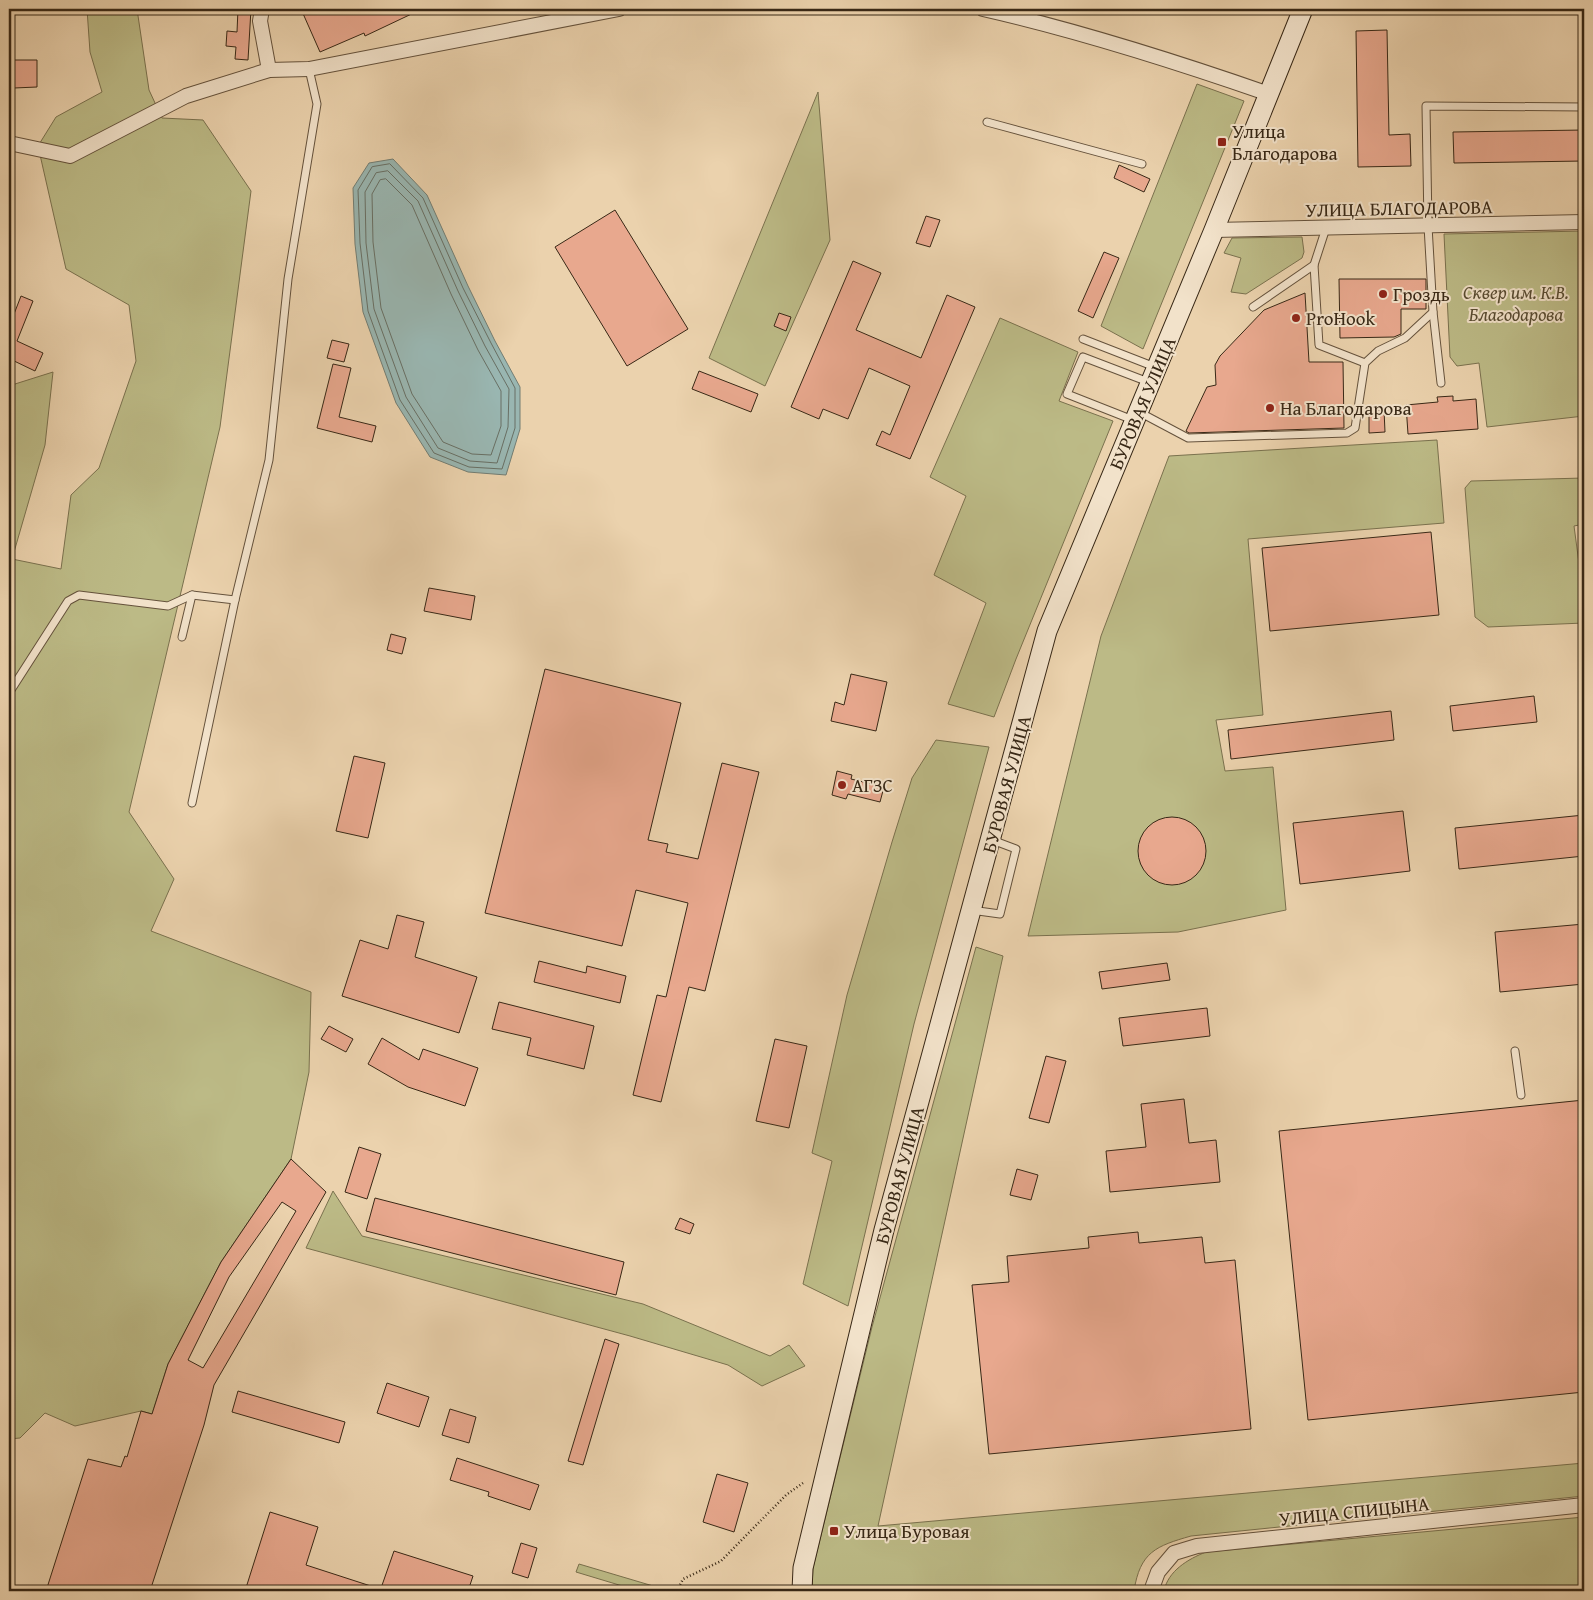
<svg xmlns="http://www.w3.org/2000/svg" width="1593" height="1600" viewBox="0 0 1593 1600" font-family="'Gentium Book Plus',serif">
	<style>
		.green { fill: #bcba86; stroke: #7a714e }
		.water { fill: #99b6b1; stroke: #727d73 }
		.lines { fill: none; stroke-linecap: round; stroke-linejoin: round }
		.shore { stroke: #686f64; stroke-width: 1 }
		.building { fill: #e8a88e; stroke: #382816; fill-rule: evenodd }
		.service-casing { stroke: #65523c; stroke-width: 9 }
		.minor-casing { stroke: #65523c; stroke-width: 16 }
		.secondary-casing { stroke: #382816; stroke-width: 21 }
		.path { stroke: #382816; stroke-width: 2.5; stroke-dasharray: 1 2.5; stroke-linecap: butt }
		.service { stroke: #f2e2ca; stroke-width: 7 }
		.minor { stroke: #f2e2ca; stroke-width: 14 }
		.secondary { stroke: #f2e2ca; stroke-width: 19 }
		.poi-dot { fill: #8f2418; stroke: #f2e2ca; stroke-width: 2 }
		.labels { text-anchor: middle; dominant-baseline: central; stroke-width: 4; stroke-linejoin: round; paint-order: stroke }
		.poi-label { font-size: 19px; fill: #382816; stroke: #f2e2ca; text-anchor: start }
		.street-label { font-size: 19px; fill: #382816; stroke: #f2e2ca }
		.park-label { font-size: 19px; font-style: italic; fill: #594c32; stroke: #f2e2ca }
	</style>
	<rect width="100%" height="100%" fill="#ebd2ad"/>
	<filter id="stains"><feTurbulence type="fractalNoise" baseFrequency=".004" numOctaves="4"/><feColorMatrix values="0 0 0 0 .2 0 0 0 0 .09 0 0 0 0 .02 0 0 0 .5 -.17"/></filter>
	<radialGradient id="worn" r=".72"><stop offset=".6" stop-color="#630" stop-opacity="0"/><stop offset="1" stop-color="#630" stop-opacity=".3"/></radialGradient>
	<g class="green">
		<polygon points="87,9 137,9 149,90 162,118 203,120 251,191 220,427 129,812 174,879 151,931 311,992 309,1072 291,1159 221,1262 168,1364 152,1414 141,1411 75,1426 45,1413 20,1438 9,1439 9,393 15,384 53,372 45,445 12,559 61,569 71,495 99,468 136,361 129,305 66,269 38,146 56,117 102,92 90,52"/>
		<polygon points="1197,84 1244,101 1143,349 1101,326"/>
		<polygon points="818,92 830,240 765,386 709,358"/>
		<polygon points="1584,231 1584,416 1487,427 1479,363 1457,366 1450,357 1444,234"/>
		<polygon points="1302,237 1304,252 1302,258 1246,294 1231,292 1241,258 1224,253 1232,238"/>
		<polygon points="1000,318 1078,352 1059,401 1113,421 1016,659 994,717 948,704 986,603 934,575 966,496 930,477"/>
		<polygon points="1437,440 1444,523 1248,539 1263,715 1216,720 1225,771 1273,767 1286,910 1178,932 1028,936 1101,636 1169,456"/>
		<polygon points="1584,478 1584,524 1574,526 1584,601 1584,623 1488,627 1475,617 1465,488 1471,481"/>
		<polygon points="936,740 989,747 914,1024 848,1306 803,1284 832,1161 812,1153 847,995 892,842 912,778"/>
		<path d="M976,947L1003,956L878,1526L1584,1463V1496L1191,1536C1156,1546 1140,1552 1134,1591H815L812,1587L813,1568L872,1327Z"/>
		<polygon points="333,1191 362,1236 643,1304 770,1356 789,1345 805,1366 762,1386 728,1365 630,1336 306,1248"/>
		<path d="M1584,1517V1591H1164C1168,1571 1188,1559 1206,1552Z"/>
		<polygon points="579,1564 670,1591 639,1591 576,1572"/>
	</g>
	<polygon class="water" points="393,159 427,195 468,286 495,341 520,387 520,429 506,475 468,472 430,457 396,403 363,312 355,244 353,188 369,163"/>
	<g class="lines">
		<g class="shore">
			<polygon points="390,164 423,198 463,288 491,343 515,388 515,428 502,469 469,467 434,453 400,400 368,311 360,243 358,190 372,167"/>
			<polygon points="388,171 418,201 458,291 485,346 509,389 508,427 497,463 470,461 438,448 406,397 374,309 366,243 365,192 376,173"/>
			<polygon points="386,179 412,205 451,294 478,350 501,391 501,426 491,455 472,454 443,442 412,394 381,308 373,242 372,194 380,180"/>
		</g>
	</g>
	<g class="building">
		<polygon points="238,9 251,9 248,60 235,59 236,47 226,46 227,31 237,32"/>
		<polygon points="301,9 422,9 365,36 364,33 320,52"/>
		<polygon points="1387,30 1389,135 1410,134 1411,166 1358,167 1356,31"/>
		<polygon points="14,60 37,60 37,87 14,88"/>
		<polygon points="1584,130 1584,161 1454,163 1453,132"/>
		<polygon points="1119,165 1150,179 1144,192 1114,178"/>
		<polygon points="615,210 688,329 627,366 555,247"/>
		<polygon points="926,216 940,220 930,247 916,243"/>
		<polygon points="1104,252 1119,258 1093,318 1078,311"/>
		<polygon points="853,261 881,273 856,330 921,358 947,295 975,307 910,459 876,445 882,431 890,435 910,386 869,368 848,419 823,409 819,419 791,407"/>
		<polygon points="1339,279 1426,279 1426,309 1401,309 1401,334 1394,337 1340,338"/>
		<polygon points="1305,293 1309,362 1343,362 1344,428 1189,433 1186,431 1207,387 1216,385 1215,365 1220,356 1264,310"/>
		<polygon points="21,296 33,301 17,341 43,353 35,371 10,359 9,361 9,327"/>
		<polygon points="779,313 791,317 786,331 774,326"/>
		<polygon points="332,340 349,344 344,362 327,358"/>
		<polygon points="333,364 351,368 339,417 376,426 372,442 317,428"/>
		<polygon points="699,371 758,394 751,412 692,389"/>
		<polygon points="1453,396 1453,401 1476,399 1478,429 1408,434 1406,405 1438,402 1437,397"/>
		<polygon points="1384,410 1385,432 1369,433 1369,411"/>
		<polygon points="1431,532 1439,615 1270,631 1262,548"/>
		<polygon points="429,588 475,596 471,620 424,611"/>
		<polygon points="391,634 406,638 402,654 387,650"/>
		<polygon points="545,669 681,703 648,840 668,844 666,852 698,859 722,763 759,772 705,991 689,987 661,1102 633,1095 657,995 666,997 688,903 636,890 622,946 485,913"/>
		<polygon points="851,674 887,682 876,731 831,721 835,702 844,705"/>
		<polygon points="1534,696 1537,722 1453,731 1450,706"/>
		<polygon points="1391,711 1394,740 1231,759 1228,730"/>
		<polygon points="354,756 385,763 368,838 336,831"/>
		<polygon points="837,771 852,775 851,779 884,787 880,802 848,794 846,799 832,795"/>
		<polygon points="1403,811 1410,871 1300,884 1293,823"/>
		<polygon points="1584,815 1584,856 1459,869 1455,828"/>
		<circle cx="1172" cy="851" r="34"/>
		<polygon points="397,915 424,922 415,957 477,977 459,1033 342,996 360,940 388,949"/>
		<polygon points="1584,924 1584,984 1500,992 1495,932"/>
		<polygon points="539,961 586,973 587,966 626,976 620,1003 534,982"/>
		<polygon points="1167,963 1170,980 1102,989 1099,972"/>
		<polygon points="499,1002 594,1026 584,1069 527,1055 531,1038 492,1029"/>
		<polygon points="1207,1008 1210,1036 1123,1046 1119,1018"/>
		<polygon points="329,1026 353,1039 346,1052 321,1039"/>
		<polygon points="382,1038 419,1060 423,1049 478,1068 465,1106 408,1087 368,1064"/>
		<polygon points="775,1039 807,1046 789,1128 756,1121"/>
		<polygon points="1046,1056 1066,1061 1049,1123 1029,1118"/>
		<polygon points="1184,1099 1189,1143 1216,1140 1220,1182 1110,1192 1106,1151 1146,1147 1141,1104"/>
		<polygon points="1584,1100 1584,1392 1308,1420 1279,1131"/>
		<polygon points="359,1147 381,1154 367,1199 345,1192"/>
		<path d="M291,1159L326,1192L214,1385L204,1425L150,1591H46L88,1459L121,1467L125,1456L127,1457L141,1411L152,1414L168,1364L221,1262ZM282,1202L296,1211L203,1368L188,1360L229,1277Z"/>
		<polygon points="1017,1169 1038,1175 1031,1200 1010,1195"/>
		<polygon points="375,1198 624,1262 616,1295 366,1231"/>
		<polygon points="680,1218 694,1224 690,1234 675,1229"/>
		<polygon points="1138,1232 1139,1243 1202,1237 1205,1263 1235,1260 1251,1429 989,1454 972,1285 1009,1282 1007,1256 1089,1248 1088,1237"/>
		<polygon points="605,1339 619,1344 583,1465 568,1461"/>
		<polygon points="387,1383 429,1397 419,1427 377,1413"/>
		<polygon points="238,1391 345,1422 339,1443 232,1412"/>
		<polygon points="450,1409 476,1417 469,1443 442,1435"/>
		<polygon points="457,1458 539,1485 530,1510 488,1496 489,1492 450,1480"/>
		<polygon points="717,1474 748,1483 734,1532 703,1522"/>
		<polygon points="270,1512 318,1527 306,1565 380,1589 380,1591 245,1591"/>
		<polygon points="521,1543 537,1548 528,1578 512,1573"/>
		<polygon points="394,1551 473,1576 468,1591 380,1591"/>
	</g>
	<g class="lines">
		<defs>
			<g id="service">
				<polyline points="987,122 1142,164"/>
				<polyline points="1314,265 1319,345 1365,363"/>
				<polyline points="1253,307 1314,265 1326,228"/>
				<polyline points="1433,312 1441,383"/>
				<polyline points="1083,339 1155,367"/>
				<polyline points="1139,412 1188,438 1347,433 1355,428 1365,363 1378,351 1405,338 1433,312 1428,226 1426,106 1584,107"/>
				<polyline points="1133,420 1067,394 1083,357 1151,383"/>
				<polyline points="182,637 192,595"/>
				<polyline points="9,693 68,601 79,595 168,606 192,595 235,600"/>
				<polyline points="192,803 235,600 269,460 288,279 317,104 309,69"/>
				<polyline points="971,910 1000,914 1016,849 992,840"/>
				<polyline points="1515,1051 1521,1095"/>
			</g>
			<g id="minor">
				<polyline points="262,9 260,21 269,70"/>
				<path d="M983,9C1080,31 1174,61 1269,94"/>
				<polyline points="9,143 70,156 186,96 269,70 309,69 619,9"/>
				<polyline points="1214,230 1584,222"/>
				<polyline points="1151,1591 1158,1572 1174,1553 1197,1546 1584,1505"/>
			</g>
			<polyline id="secondary" points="802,1591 803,1568 884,1230 1047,631 1214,230 1303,9"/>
		</defs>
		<use href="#service" class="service-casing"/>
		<use href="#minor" class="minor-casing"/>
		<use href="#secondary" class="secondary-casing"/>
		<g class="path">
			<polyline points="677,1591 683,1579 721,1561 786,1495 803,1483"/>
			<polyline points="1551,1591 1584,1588"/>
		</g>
		<use href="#service" class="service"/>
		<use href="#minor" class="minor"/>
		<use href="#secondary" class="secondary"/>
	</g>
	<g class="poi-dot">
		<rect x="1217" y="137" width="10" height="10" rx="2.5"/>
		<circle cx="1383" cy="294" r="5"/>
		<circle cx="1296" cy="318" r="5"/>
		<circle cx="1270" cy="408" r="5"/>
		<circle cx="842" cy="785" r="5"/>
		<rect x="829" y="1526" width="10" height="10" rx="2.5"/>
	</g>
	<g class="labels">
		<g class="poi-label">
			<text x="1232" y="131">Улица<tspan x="1232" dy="22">Благодарова</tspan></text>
			<text x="1393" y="294">Гроздь</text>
			<text x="1306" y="318">ProHook</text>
			<text x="1280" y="408">На Благодарова</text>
			<text x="852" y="785">АГЗС</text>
			<text x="844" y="1531">Улица Буровая</text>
		</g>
		<g class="street-label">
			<text transform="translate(1399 208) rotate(-1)">УЛИЦА БЛАГОДАРОВА</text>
			<text transform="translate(1142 403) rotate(-67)">БУРОВАЯ УЛИЦА</text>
			<text transform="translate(1006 784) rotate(-75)">БУРОВАЯ УЛИЦА</text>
			<text transform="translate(899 1175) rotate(-75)">БУРОВАЯ УЛИЦА</text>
			<text transform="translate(1354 1511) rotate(-6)">УЛИЦА СПИЦЫНА</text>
		</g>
		<g class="park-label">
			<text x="1516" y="292">Сквер им. К.В.<tspan x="1516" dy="22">Благодарова</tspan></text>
		</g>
	</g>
	<rect width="1593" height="1600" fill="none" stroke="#ebd2ad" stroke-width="30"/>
	<rect x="10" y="10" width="1573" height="1580" fill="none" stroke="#382816" stroke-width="2.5"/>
	<rect x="15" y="15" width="1563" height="1570" fill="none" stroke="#382816"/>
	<rect width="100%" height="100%" filter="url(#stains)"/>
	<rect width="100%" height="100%" fill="url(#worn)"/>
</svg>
